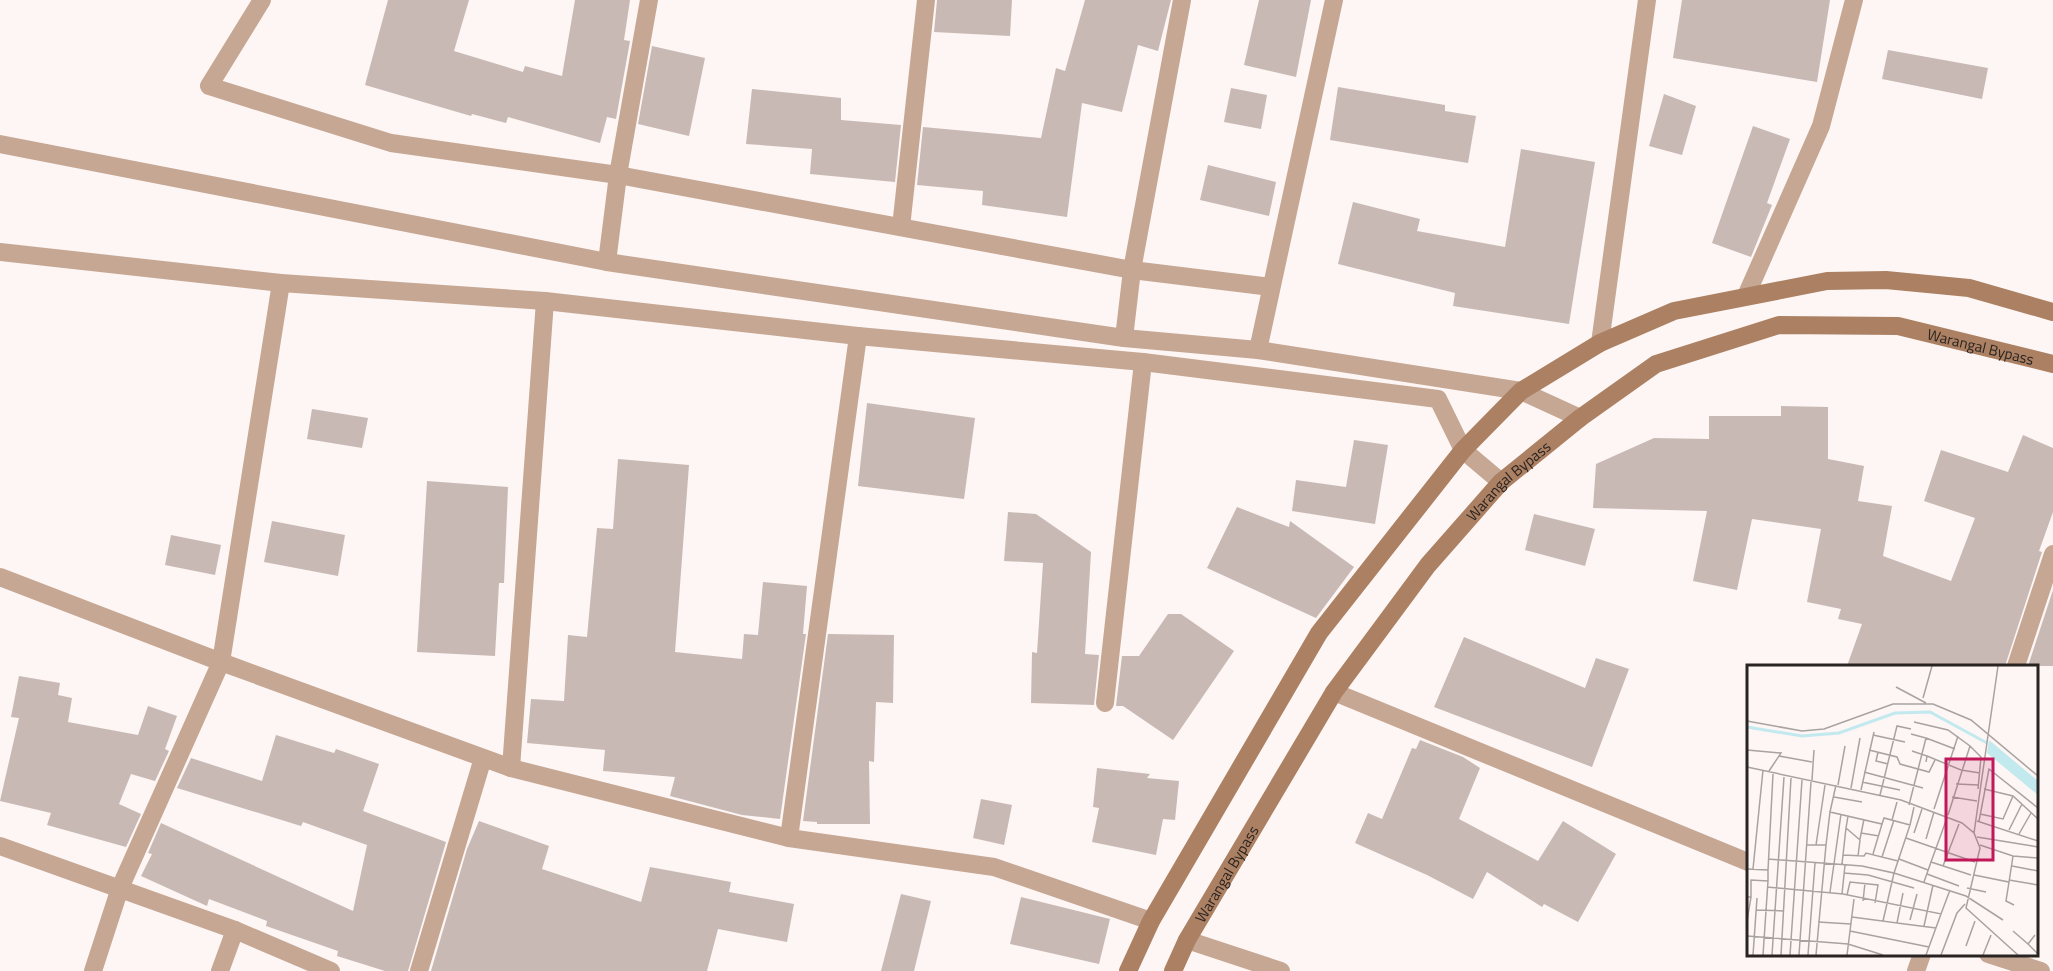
<svg xmlns="http://www.w3.org/2000/svg" width="2053" height="971" viewBox="0 0 2053 971" font-family="'Titillium Web',sans-serif">
	<style>
		.building { fill: #c9b9b4 }
		.lines { fill: none; stroke-linecap: round; stroke-linejoin: round }
		.minor { stroke: #c6a794; stroke-width: 18 }
		.secondary { stroke: #ac8063; stroke-width: 18 }
		.labels { text-anchor: middle; dominant-baseline: central; stroke-width: 4.5; stroke-linejoin: round; paint-order: stroke }
		.street-label { font-size: 15px; fill: #292321; stroke: #fff }
		.inset-river { fill: none; stroke: #c1e9ee; stroke-width: 3 }
		.inset-road { fill: none; stroke: #a8a2a0; stroke-width: 1.5 }
		.view { fill: #c2185b; fill-opacity: 0.15; stroke: #c2185b; stroke-width: 3 }
		.inset-edge { fill: none; stroke: #292321; stroke-width: 3 }
	</style>
	<rect width="100%" height="100%" fill="#fdf6f4"/>
	<g class="building">
		<polygon points="388,0 469,0 454,51 523,72 525,66 562,76 575,0 630,0 624,40 630,41 616,119 607,117 600,143 508,117 506,123 472,114 471,116 365,85"/>
		<polygon points="937,0 1012,0 1010,36 934,32"/>
		<polygon points="1085,0 1171,0 1158,51 1138,45 1122,112 1082,103 1067,217 982,205 983,191 917,185 923,127 1041,138 1056,68 1065,71"/>
		<polygon points="1259,0 1311,0 1296,77 1244,65"/>
		<polygon points="1682,0 1830,0 1817,82 1673,58"/>
		<polygon points="652,46 705,58 689,136 638,124"/>
		<polygon points="1888,50 1988,68 1982,99 1882,79"/>
		<polygon points="1338,87 1445,105 1445,111 1476,116 1468,163 1330,140"/>
		<polygon points="1231,88 1267,95 1261,129 1224,122"/>
		<polygon points="752,89 841,98 841,120 901,125 895,182 810,174 812,149 746,144"/>
		<polygon points="1664,94 1696,106 1682,155 1649,146"/>
		<polygon points="1753,126 1790,139 1767,203 1772,205 1751,257 1712,243"/>
		<polygon points="1521,149 1595,162 1569,324 1453,306 1455,293 1338,264 1353,202 1420,219 1417,231 1505,247"/>
		<polygon points="1208,165 1276,182 1269,216 1200,200"/>
		<polygon points="867,403 975,418 964,499 858,486"/>
		<polygon points="1781,406 1828,407 1828,459 1864,466 1858,501 1892,506 1883,556 1951,581 1975,518 1924,501 1941,450 2008,472 2023,435 2053,448 2053,512 2039,551 2042,552 2005,666 1847,666 1862,624 1838,619 1841,609 1807,602 1821,529 1752,519 1737,590 1693,581 1707,511 1593,508 1596,464 1654,438 1709,439 1709,416 1781,416"/>
		<polygon points="312,409 368,418 362,448 307,439"/>
		<polygon points="1354,440 1388,445 1375,524 1292,511 1296,480 1346,487"/>
		<polygon points="618,459 689,465 675,652 742,659 744,634 758,635 763,582 807,586 803,634 806,634 780,819 742,815 670,796 675,777 603,771 605,750 527,743 531,699 564,701 568,635 587,637 597,528 613,529"/>
		<polygon points="427,481 508,487 504,583 499,583 495,656 417,652"/>
		<polygon points="1237,507 1289,527 1290,521 1354,567 1316,618 1207,568"/>
		<polygon points="1008,512 1036,514 1091,552 1085,654 1099,655 1094,705 1031,703 1032,652 1037,653 1043,563 1004,561"/>
		<polygon points="1534,514 1595,529 1585,566 1525,550"/>
		<polygon points="272,521 345,535 338,576 264,562"/>
		<polygon points="171,535 221,545 215,575 165,565"/>
		<polygon points="2053,590 2053,666 2028,666"/>
		<polygon points="1168,614 1181,614 1234,651 1173,740 1123,706 1116,706 1122,656 1139,656"/>
		<polygon points="828,634 894,635 893,703 876,702 874,762 869,761 870,824 817,824 817,822 803,821"/>
		<polygon points="1464,637 1585,688 1596,658 1629,669 1592,767 1434,707"/>
		<polygon points="19,676 60,683 58,695 72,698 68,722 138,735 148,706 177,716 165,749 169,751 155,781 131,774 119,804 141,814 126,847 47,825 51,813 0,801 19,718 11,717"/>
		<polygon points="276,735 334,753 336,749 379,764 363,811 446,842 408,971 385,971 337,956 338,951 266,926 267,921 209,899 207,906 141,876 152,854 148,853 161,823 353,911 367,845 303,822 301,826 177,788 191,758 262,781"/>
		<polygon points="1420,740 1463,757 1480,768 1459,819 1538,861 1563,821 1616,854 1578,922 1544,904 1542,907 1487,872 1473,899 1427,875 1355,843 1368,813 1382,819 1412,748 1416,749"/>
		<polygon points="1097,768 1150,774 1147,778 1179,781 1175,820 1163,819 1156,855 1092,842 1099,808 1093,807"/>
		<polygon points="981,799 1012,805 1004,845 973,838"/>
		<polygon points="479,821 549,846 542,869 641,902 650,867 731,882 729,892 794,904 787,942 718,929 707,971 431,971 467,849"/>
		<polygon points="901,894 931,901 914,971 881,971"/>
		<polygon points="1021,897 1110,919 1099,964 1010,944"/>
	</g>
	<g class="lines">
		<g class="minor">
			<polyline points="262,0 209,86 391,143 618,175 1132,270 1271,287"/>
			<polyline points="0,144 607,262 1124,338 1258,350 1521,391 1580,418"/>
			<polyline points="901,227 926,0"/>
			<polyline points="0,252 281,283 545,301 858,336 1143,362 1438,399 1463,450 1501,482"/>
			<polyline points="607,262 618,175 649,0"/>
			<polyline points="1746,296 1821,126 1854,0"/>
			<polyline points="1124,338 1132,270 1182,0"/>
			<polyline points="1600,343 1647,0"/>
			<polyline points="1258,350 1334,0"/>
			<polyline points="0,577 221,662 511,768 789,838 994,867 1151,921"/>
			<polyline points="2016,666 2053,554"/>
			<polyline points="1334,692 1748,862"/>
			<polyline points="1105,703 1143,362"/>
			<polyline points="511,768 545,301"/>
			<polyline points="789,838 858,336"/>
			<polyline points="0,846 235,930 331,971"/>
			<polyline points="1187,940 1281,971"/>
			<polyline points="1988,954 2041,971"/>
			<polyline points="93,971 120,888 221,662 281,283"/>
			<polyline points="220,971 235,930"/>
			<polyline points="419,971 483,758"/>
			<polyline points="1916,971 1922,954"/>
		</g>
		<g class="secondary">
			<polyline points="1128,971 1151,921 1319,633 1463,450 1521,391 1600,343 1674,311 1827,281 1886,280 1969,288 2053,312"/>
			<path id="s1" d="M1173,971L1187,940L1334,692L1428,565L1501,482L1580,418L1656,364L1779,325L1898,326L2053,364"/>
		</g>
	</g>
	<g class="labels">
		<g class="street-label">
			<text stroke="none"><textPath href="#s1" startOffset="1119">Warangal Bypass</textPath></text>
			<text stroke="none"><textPath href="#s1" startOffset="597">Warangal Bypass</textPath></text>
			<text stroke="none"><textPath href="#s1" startOffset="111">Warangal Bypass</textPath></text>
		</g>
	</g>
	<g transform="translate(1747 665)">
		<rect width="291" height="291" fill="#fdf6f4"/>
		<path d="M242,75L291,116V130L240,88Z" fill="#c1e9ee"/>
		<path class="inset-river" d="M0,62L55,71L92,68L148,48L183,47L240,78"/>
		<path class="inset-road" d="M149,22L179,38M176,33L185,1M0,56L55,66L77,64L146,39H186L224,55L291,111M167,57L201,65L223,81L234,92L231,124M126,70L158,77M179,73L208,84M0,85L34,88L22,106M122,85L150,92L153,99L182,107L188,95M165,86L180,91L179,97M131,87L129,96L141,99M32,91L65,97M180,91L214,105L233,108M0,102L154,135L215,158L227,168L233,183L219,243L271,290M117,107L176,123M65,115L67,85M115,117L153,125M209,119L232,120M91,120L98,81M104,123L113,73M237,124L266,131L291,154M114,125L127,67M133,130L150,61L164,64M87,132L115,137M205,132L230,136M162,140L179,73L164,69M187,144L211,71M83,147L89,120M233,149L256,154L266,131M201,150L223,81M101,151L99,163L113,175L111,191M145,155L150,137M230,156L291,176M232,156L242,104L291,143M262,165L275,139M114,168L132,171M167,168L175,144M227,168L251,1M272,169L284,148M230,172L291,182M159,173L228,197M113,174L117,154M179,174L187,147M60,180H79L69,290M69,180L78,120M79,180L83,147L135,159L137,153L163,160L167,142M233,180L266,191L291,193M126,189L135,159M96,190L117,191L119,188L151,196M135,192L147,155M21,194L115,201L147,208L163,160M152,194L181,205M184,197L200,153M95,199L99,163M196,201L212,159M265,201L291,206M0,204L21,205V216L4,215V232H0M6,204L16,105M21,205L26,109M97,208L121,210L167,223M180,209L212,221M227,210L262,217L266,191M262,215L291,220M177,217L184,197L224,210M262,217L259,236L267,240M20,222L96,229L194,249L203,225M220,223L239,227M83,227L94,149M95,229L98,200M100,230L103,217L131,220L128,238M116,236L118,218M9,245L37,246M105,252L150,258L156,228M163,255L170,229M0,256L4,232M136,256L147,208L219,231L256,255M71,257L104,259M150,258L189,263M177,261L186,220M103,266L182,282M266,266L281,279M288,270L281,279L291,289M0,271L101,279L136,290M219,281L228,256M6,290L10,233M16,290L21,216M25,290L37,112M34,290L44,113M43,290L55,115M52,290L64,117M61,290L68,198M100,290L107,234M179,290L194,249M194,290L210,248L218,239M236,290L244,270"/>
		<path class="view" d="M199,94H246V195H199Z"/>
		<rect width="291" height="291" class="inset-edge"/>
	</g>
</svg>
